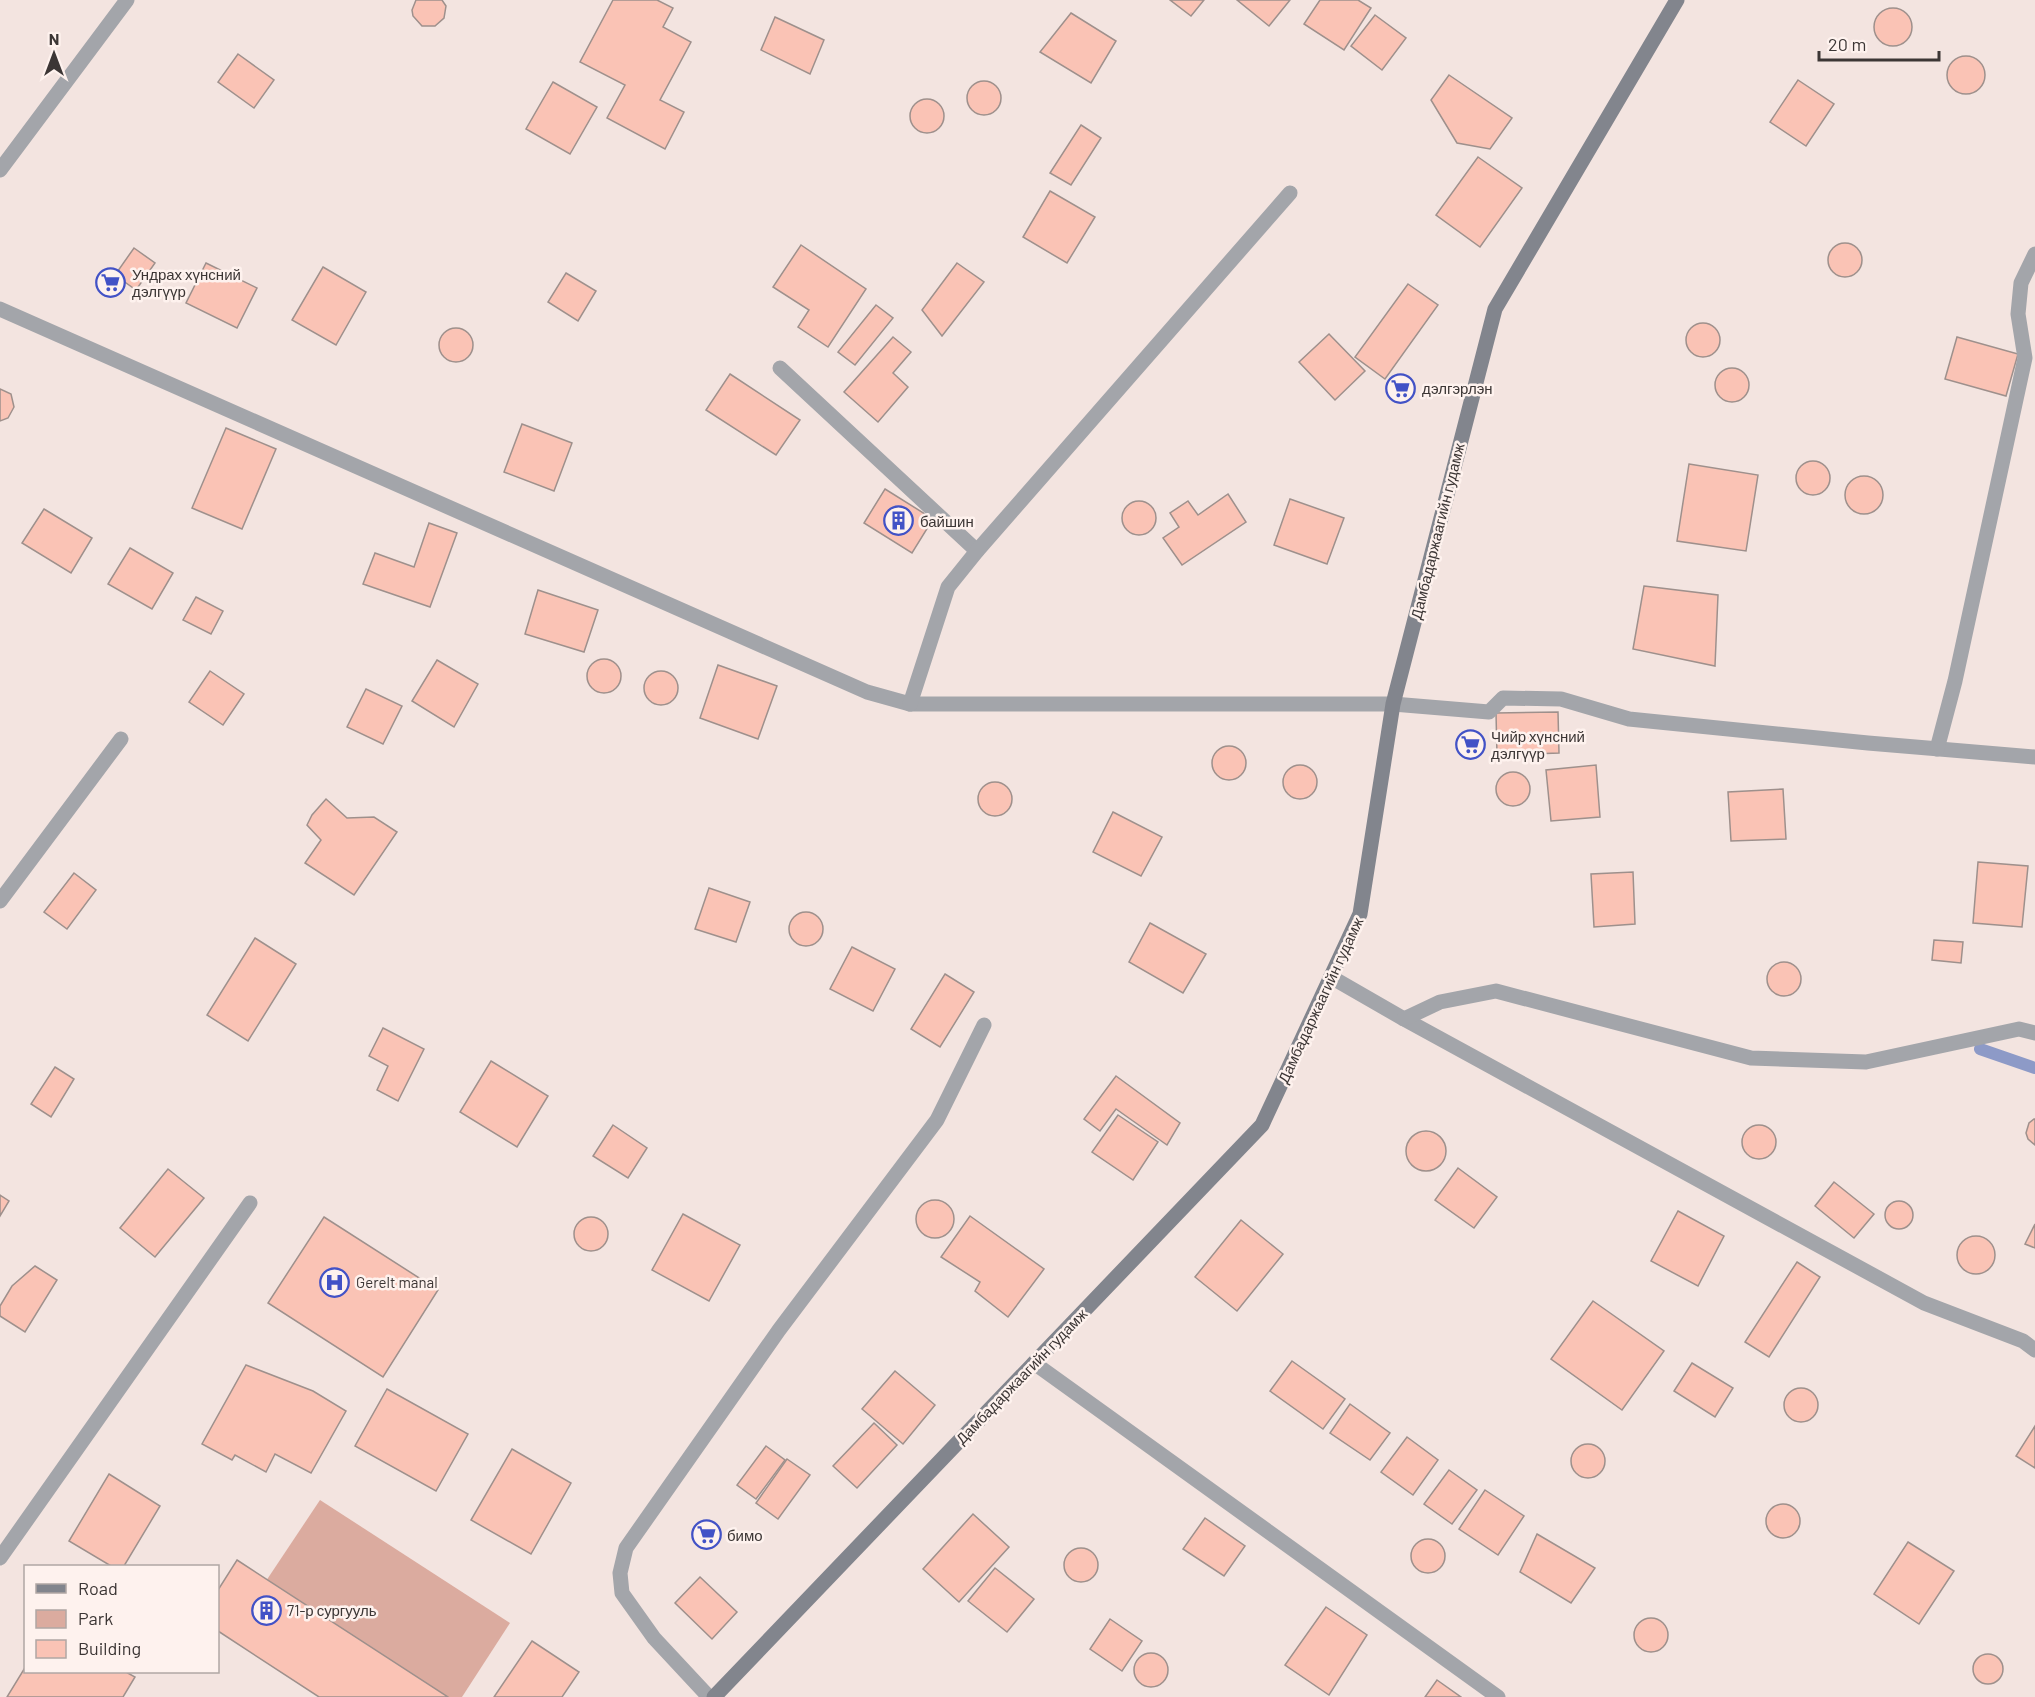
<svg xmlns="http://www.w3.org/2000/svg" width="2035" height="1697" viewBox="0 0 2035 1697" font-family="Barlow,sans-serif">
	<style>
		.green { fill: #dbab9f }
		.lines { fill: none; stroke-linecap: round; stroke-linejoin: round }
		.stream { stroke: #8d9ac7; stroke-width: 12 }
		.building { fill: #fac3b5; stroke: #9e908c; stroke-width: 1.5 }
		.minor { stroke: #a3a5aa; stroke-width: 15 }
		.secondary { stroke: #82858d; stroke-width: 15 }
		.labels { text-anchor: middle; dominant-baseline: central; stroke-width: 5; stroke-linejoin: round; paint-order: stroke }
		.poi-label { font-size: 15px; fill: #3c3635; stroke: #fef2ee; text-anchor: start }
		.street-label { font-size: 15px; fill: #3c3635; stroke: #fef2ee }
	</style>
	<rect width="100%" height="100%" fill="#f3e4e0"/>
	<polygon class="green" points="320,1500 510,1623 462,1697 418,1697 258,1593"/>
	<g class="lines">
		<polyline class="stream" points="1980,1049 2035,1068"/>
	</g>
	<g class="building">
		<polygon points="416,0 442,0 446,6 444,18 435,26 422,26 413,16 412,10"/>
		<polygon points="613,0 657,0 673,8 663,27 691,42 660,100 684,112 665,149 607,118 625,85 580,62"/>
		<polygon points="1170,0 1204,0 1191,16"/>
		<polygon points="1237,0 1290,0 1269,26"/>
		<polygon points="1320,0 1358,0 1371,8 1344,50 1304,24"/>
		<circle cx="1893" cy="27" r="19"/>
		<polygon points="1071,13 1116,41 1091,83 1040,52"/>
		<polygon points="1375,15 1406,38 1382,70 1351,46"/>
		<polygon points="775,17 824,40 810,74 761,50"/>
		<polygon points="238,54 274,80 254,108 218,82"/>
		<circle cx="1966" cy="75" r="19"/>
		<polygon points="1449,75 1512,118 1490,149 1457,143 1431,100"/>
		<polygon points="1798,80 1834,104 1806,146 1770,122"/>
		<circle cx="984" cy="98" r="17"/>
		<polygon points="553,82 597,107 570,154 526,129"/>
		<circle cx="927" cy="116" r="17"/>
		<polygon points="1081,125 1101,138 1071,185 1050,173"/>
		<polygon points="1478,157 1522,188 1480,247 1436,215"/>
		<polygon points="1050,191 1095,217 1067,263 1023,237"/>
		<circle cx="1845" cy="260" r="17"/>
		<polygon points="801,245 866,289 828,347 798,327 809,310 773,287"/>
		<polygon points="134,248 155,263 136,290 115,275"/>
		<polygon points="206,263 257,288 237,328 186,303"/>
		<polygon points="957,263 984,282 942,336 922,310"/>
		<polygon points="323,267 366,292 336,345 292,320"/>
		<polygon points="566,273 596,291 578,321 548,302"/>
		<polygon points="1408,284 1438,305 1385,379 1355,357"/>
		<polygon points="876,305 893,318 855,365 838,352"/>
		<circle cx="1703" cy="340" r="17"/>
		<circle cx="456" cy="345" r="17"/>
		<polygon points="1329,334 1365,371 1335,400 1299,362"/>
		<polygon points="893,337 911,352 893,373 908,387 878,422 844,392"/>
		<polygon points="1957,337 2018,354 2006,396 1945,379"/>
		<circle cx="1732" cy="385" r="17"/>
		<polygon points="730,374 800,420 776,455 706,410"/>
		<polygon points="0,389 11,394 14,407 8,418 0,421"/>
		<polygon points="522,424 572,443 554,491 504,472"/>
		<polygon points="226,428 276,449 242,529 192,508"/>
		<circle cx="1813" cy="478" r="17"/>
		<polygon points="1689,464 1758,475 1746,551 1677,541"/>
		<circle cx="1864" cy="495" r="19"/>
		<polygon points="885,489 933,519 912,553 864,523"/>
		<polygon points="1228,494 1246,522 1182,565 1163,538 1179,527 1170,513 1188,501 1198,515"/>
		<polygon points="1290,499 1344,518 1327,564 1274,545"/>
		<circle cx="1139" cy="518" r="17"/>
		<polygon points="44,509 92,538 71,573 22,543"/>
		<polygon points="429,523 457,533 430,607 363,584 375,553 414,567"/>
		<polygon points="130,548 173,573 152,609 108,584"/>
		<polygon points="1644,586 1718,595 1715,666 1633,649"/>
		<polygon points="538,590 598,610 584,652 525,634"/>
		<polygon points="196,597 223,611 211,634 183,620"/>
		<circle cx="604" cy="676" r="17"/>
		<polygon points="437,660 478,684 454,727 412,701"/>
		<polygon points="718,665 777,686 758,739 700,718"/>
		<polygon points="210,671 244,694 223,725 189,702"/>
		<circle cx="661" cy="688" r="17"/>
		<polygon points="366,689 402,706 383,744 347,727"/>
		<polygon points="1558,712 1559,753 1497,755 1496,713"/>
		<circle cx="1229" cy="763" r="17"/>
		<polygon points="1596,765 1600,817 1551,821 1546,770"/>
		<circle cx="1300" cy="782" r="17"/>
		<circle cx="1513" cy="789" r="17"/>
		<circle cx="995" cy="799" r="17"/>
		<polygon points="1783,789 1786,839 1731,841 1728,792"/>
		<polygon points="326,799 347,818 374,817 397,832 354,895 305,863 321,840 307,825 312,815"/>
		<polygon points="1113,812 1162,837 1141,876 1093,852"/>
		<polygon points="1978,862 2028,866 2022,927 1973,923"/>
		<polygon points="1633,872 1635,924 1594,927 1591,874"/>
		<polygon points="74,873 96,890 67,929 44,912"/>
		<polygon points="709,888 750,902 736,942 695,929"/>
		<circle cx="806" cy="929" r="17"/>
		<polygon points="1150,923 1206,954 1183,993 1129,962"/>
		<polygon points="255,938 296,964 248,1041 207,1015"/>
		<polygon points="1934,940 1963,942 1961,963 1932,960"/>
		<polygon points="852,947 895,969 873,1011 830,989"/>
		<circle cx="1784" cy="979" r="17"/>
		<polygon points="945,974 974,992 940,1047 911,1029"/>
		<polygon points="383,1028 424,1049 398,1101 377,1090 388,1066 369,1056"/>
		<polygon points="491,1061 548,1096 517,1147 460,1112"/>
		<polygon points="55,1067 74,1079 51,1117 31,1104"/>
		<polygon points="1116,1076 1180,1123 1167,1145 1116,1109 1100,1131 1084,1119"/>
		<polygon points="1118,1115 1158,1142 1133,1180 1092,1152"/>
		<polygon points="2034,1119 2035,1119 2035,1145 2028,1139 2026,1133 2029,1123"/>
		<polygon points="613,1125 647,1148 628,1178 593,1156"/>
		<circle cx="1759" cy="1142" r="17"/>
		<circle cx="1426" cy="1151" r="20"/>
		<polygon points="1458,1168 1497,1197 1474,1228 1435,1200"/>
		<polygon points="168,1169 204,1198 155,1257 120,1228"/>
		<polygon points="1834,1182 1874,1214 1854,1238 1815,1206"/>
		<polygon points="0,1195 9,1201 0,1216"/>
		<circle cx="935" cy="1219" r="19"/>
		<circle cx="1899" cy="1215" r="14"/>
		<polygon points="1678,1211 1724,1236 1698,1286 1651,1261"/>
		<polygon points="683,1214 740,1245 709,1301 652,1270"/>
		<polygon points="970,1216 1044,1269 1008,1317 975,1291 980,1282 941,1257"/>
		<polygon points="324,1217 438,1290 383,1377 268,1303"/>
		<circle cx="591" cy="1234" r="17"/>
		<polygon points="1241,1220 1283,1254 1237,1311 1195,1277"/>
		<polygon points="2035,1224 2035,1248 2025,1244"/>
		<circle cx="1976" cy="1255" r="19"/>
		<polygon points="1797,1262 1820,1277 1769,1357 1745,1342"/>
		<polygon points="35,1266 57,1280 25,1332 0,1316 0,1306 12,1286"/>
		<polygon points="1593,1301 1664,1351 1622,1410 1551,1359"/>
		<polygon points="1292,1361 1345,1399 1323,1429 1270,1391"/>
		<polygon points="1692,1363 1733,1388 1715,1417 1674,1391"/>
		<polygon points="246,1365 313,1391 346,1411 311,1473 275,1454 266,1472 235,1455 232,1460 202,1444"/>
		<polygon points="895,1371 935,1405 903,1444 862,1409"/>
		<circle cx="1801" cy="1405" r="17"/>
		<polygon points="387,1389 468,1434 436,1491 355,1446"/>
		<polygon points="1350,1404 1390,1433 1370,1460 1330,1433"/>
		<polygon points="874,1423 897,1445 857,1488 833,1466"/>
		<polygon points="2035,1426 2035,1468 2016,1456"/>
		<polygon points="1407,1437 1438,1460 1413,1495 1381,1472"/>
		<circle cx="1588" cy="1461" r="17"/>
		<polygon points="766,1446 785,1460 756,1499 737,1485"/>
		<polygon points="512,1449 571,1483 531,1554 471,1520"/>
		<polygon points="787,1459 810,1475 778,1519 756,1503"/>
		<polygon points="1449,1470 1477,1490 1452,1524 1424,1504"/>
		<polygon points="109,1474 160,1506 124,1566 111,1566 69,1541"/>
		<polygon points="1485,1490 1524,1516 1498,1555 1459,1529"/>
		<circle cx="1783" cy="1521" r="17"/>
		<polygon points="973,1514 1009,1547 959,1602 923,1569"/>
		<polygon points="1205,1518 1245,1546 1224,1576 1183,1549"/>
		<polygon points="1537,1534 1595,1568 1571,1603 1520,1572"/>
		<circle cx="1428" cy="1556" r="17"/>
		<polygon points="1908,1542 1954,1571 1919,1624 1874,1594"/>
		<circle cx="1081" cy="1565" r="17"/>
		<polygon points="237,1560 448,1697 319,1697 218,1631 218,1590"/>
		<polygon points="995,1568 1034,1599 1007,1632 968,1601"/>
		<polygon points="700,1577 737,1612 712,1639 675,1603"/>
		<polygon points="1326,1607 1367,1635 1329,1695 1285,1665"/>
		<circle cx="1651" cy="1635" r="17"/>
		<polygon points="1110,1619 1142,1641 1122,1671 1090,1649"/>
		<polygon points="532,1641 579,1672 562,1697 494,1697"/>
		<circle cx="1151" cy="1670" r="17"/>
		<circle cx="1988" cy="1669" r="15"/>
		<polygon points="26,1666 26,1672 126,1672 135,1677 123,1697 7,1697"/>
		<polygon points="1437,1680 1461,1697 1425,1697"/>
	</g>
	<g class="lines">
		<g class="minor">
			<polyline points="0,170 127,0"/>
			<polyline points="0,309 867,692 910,704 1393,704 1489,712 1503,698 1561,699 1629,719 1868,743 2035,757"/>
			<polyline points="780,368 977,551"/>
			<polyline points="910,704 948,587 977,551 1290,193"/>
			<polyline points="1937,749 1955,681 2025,358 2018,314 2021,283 2035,254"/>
			<polyline points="0,901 121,739"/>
			<polyline points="1331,977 1404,1019 1924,1303 2023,1341 2035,1350"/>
			<polyline points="1404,1019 1440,1002 1496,991 1751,1058 1866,1062 2019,1029 2035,1033"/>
			<polyline points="1034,1363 1498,1697"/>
			<polyline points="0,1558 250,1203"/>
			<polyline points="709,1697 654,1638 622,1593 620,1573 626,1548 779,1330 937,1120 984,1025"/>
		</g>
		<polyline class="secondary" points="714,1697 1262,1125 1360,914 1393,704 1495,309 1677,0"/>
	</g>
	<defs>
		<symbol id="supermarket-ring" viewBox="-11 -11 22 22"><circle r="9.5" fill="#fef2ee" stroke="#4252c6" stroke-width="1.5"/><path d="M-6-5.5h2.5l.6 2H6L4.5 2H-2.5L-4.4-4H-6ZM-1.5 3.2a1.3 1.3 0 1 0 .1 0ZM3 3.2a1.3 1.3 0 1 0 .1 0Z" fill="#4252c6"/></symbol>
		<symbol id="building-ring" viewBox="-11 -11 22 22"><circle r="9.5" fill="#fef2ee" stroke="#4252c6" stroke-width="1.5"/><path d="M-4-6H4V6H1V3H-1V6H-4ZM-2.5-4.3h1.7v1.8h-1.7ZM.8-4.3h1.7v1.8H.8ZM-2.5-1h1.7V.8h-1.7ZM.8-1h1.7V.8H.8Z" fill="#4252c6"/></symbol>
		<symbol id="hospital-ring" viewBox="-11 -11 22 22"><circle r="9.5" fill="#fef2ee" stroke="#4252c6" stroke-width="1.5"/><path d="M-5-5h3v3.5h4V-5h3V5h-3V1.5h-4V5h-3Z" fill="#4252c6"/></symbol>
	</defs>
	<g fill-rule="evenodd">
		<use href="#supermarket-ring" x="94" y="266" width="33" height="33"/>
		<use href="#supermarket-ring" x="1384" y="372" width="33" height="33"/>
		<use href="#building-ring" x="882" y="504" width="33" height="33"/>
		<use href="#supermarket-ring" x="1454" y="728" width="33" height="33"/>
		<use href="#hospital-ring" x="318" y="1266" width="33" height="33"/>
		<use href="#supermarket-ring" x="690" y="1518" width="33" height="33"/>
		<use href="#building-ring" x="250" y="1594" width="33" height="33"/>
	</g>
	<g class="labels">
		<g class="poi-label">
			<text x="132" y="274">Ундрах хүнсний<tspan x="132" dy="17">дэлгүүр</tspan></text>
			<text x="1422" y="388">дэлгэрлэн</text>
			<text x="920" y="521">байшин</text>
			<text x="1491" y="736">Чийр хүнсний<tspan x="1491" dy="17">дэлгүүр</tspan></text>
			<text x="356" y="1282">Gerelt manal</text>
			<text x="727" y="1535">бимо</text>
			<text x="287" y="1610">71-р сургууль</text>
		</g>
		<g class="street-label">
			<text transform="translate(1437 531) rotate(-76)">Дамбадаржаагийн гудамж</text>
			<text transform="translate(1320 1000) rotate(-65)">Дамбадаржаагийн гудамж</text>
			<text transform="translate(1021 1376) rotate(-46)">Дамбадаржаагийн гудамж</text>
		</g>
	</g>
	<rect x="24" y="1565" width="195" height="108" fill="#fef2ee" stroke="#b0a7a4" stroke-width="1.5"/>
	<rect x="36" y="1584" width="30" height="9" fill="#82858d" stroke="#b0a7a4" stroke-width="1.5"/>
	<text x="78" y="1595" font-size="18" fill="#3c3635">Road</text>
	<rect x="36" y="1610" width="30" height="18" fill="#dbab9f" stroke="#b0a7a4" stroke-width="1.5"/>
	<text x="78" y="1625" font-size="18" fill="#3c3635">Park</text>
	<rect x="36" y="1640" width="30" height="18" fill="#fac3b5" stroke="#b0a7a4" stroke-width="1.5"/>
	<text x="78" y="1655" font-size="18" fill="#3c3635">Building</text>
	<g transform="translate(54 54)" stroke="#fef2ee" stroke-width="4.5" paint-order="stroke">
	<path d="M0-4.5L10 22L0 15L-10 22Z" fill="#3c3635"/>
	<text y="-9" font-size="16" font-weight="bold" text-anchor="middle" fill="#3c3635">N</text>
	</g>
	<path d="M1819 51v9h120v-9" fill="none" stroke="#3c3635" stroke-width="3"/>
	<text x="1828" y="51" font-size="18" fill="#3c3635" stroke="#fef2ee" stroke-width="4.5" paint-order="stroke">20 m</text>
</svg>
